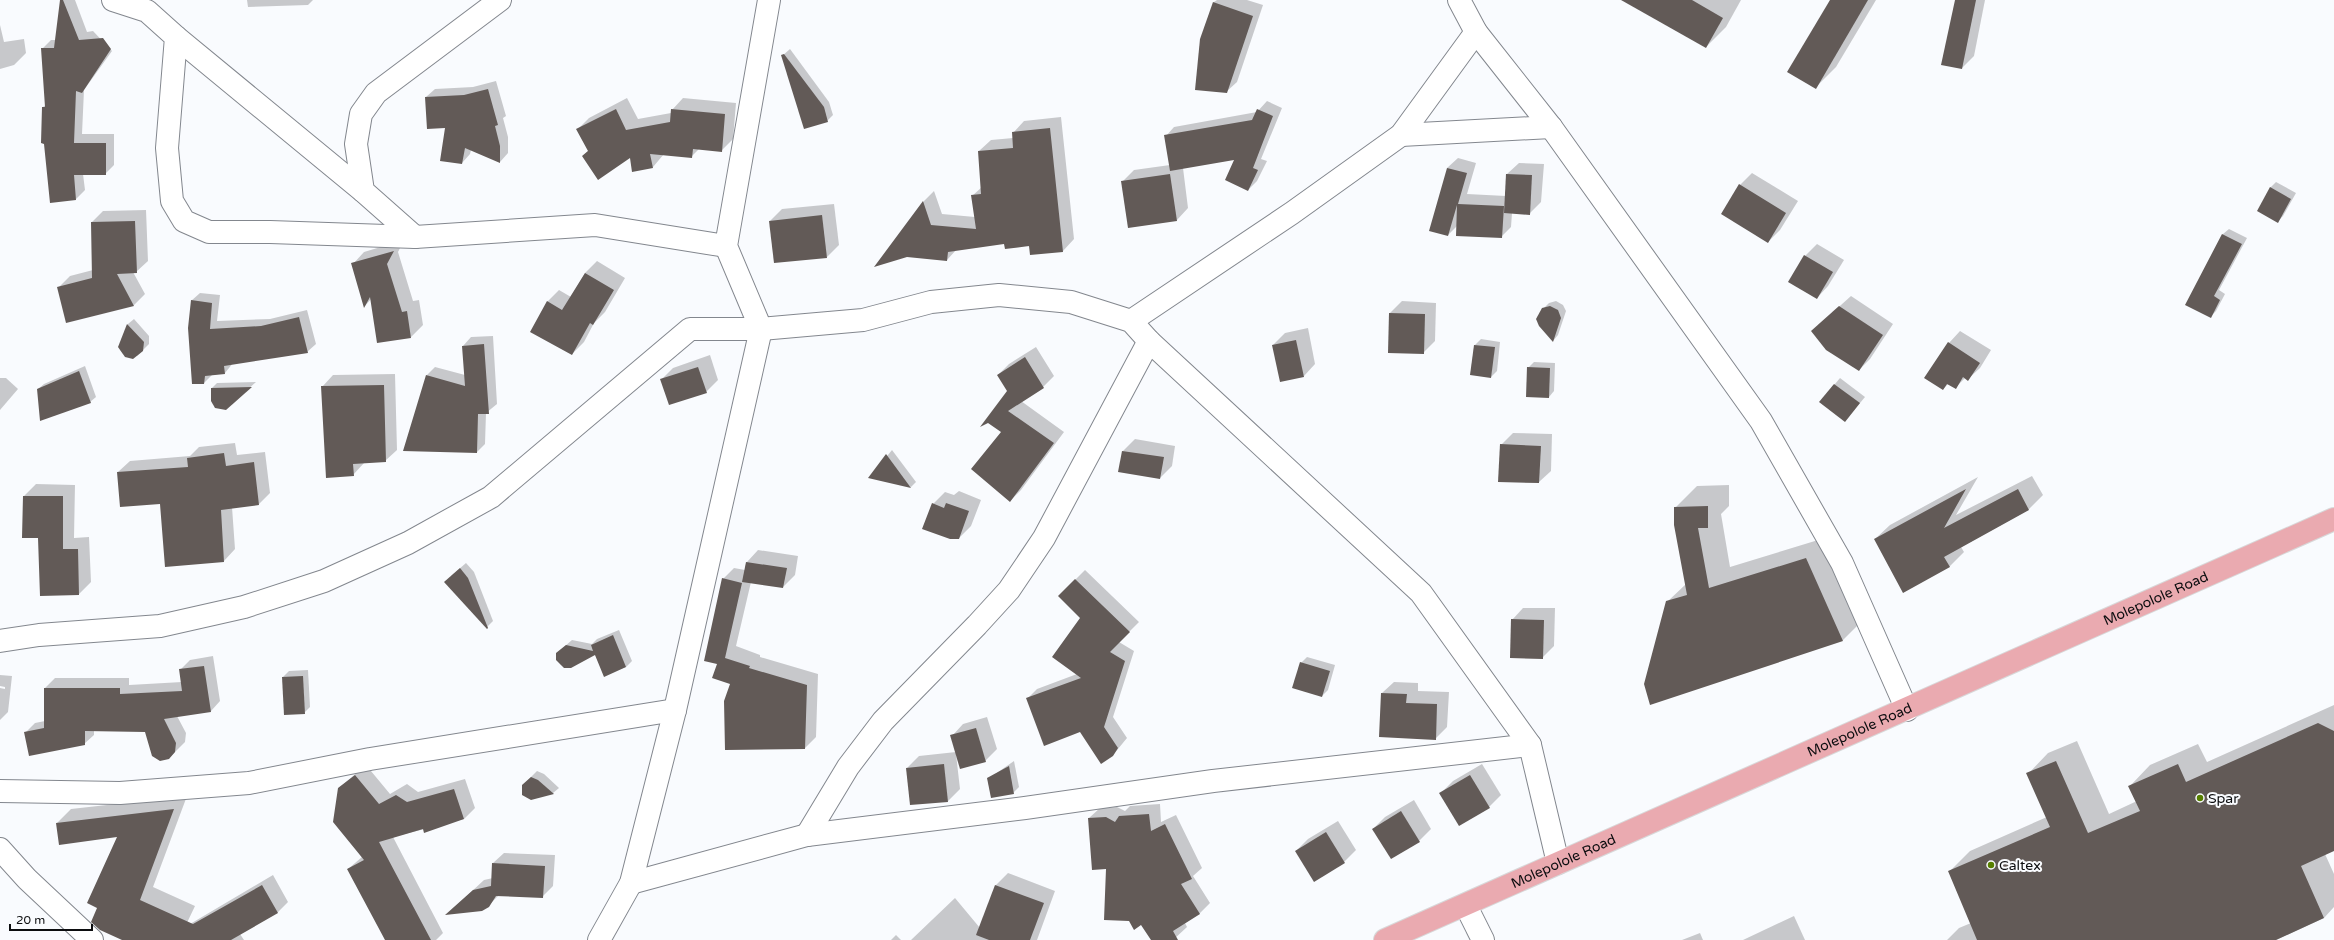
<svg xmlns="http://www.w3.org/2000/svg" width="2334" height="940" viewBox="0 0 2334 940" font-family="'Varela Round',sans-serif">
	<style>
		.shadow { fill: #0003 }
		.building { fill: #625a57 }
		.lines { fill: none; stroke-linecap: round; stroke-linejoin: round }
		.minor-casing { stroke: #83878e; stroke-width: 24 }
		.major-casing { stroke: #d8d8d9; stroke-width: 24 }
		.minor { stroke: #fff; stroke-width: 22 }
		.major { stroke: #eaaab0; stroke-width: 22 }
		.poi-dot { fill: #577f00; stroke: #f9fbfe; stroke-width: 1.5 }
		.labels { text-anchor: middle; dominant-baseline: central; stroke-width: 4; stroke-linejoin: round; paint-order: stroke }
		.street-label { font-size: 14px; fill: #0c0d0f; stroke: #f9fbfe }
		.poi-label { font-size: 14px; fill: #0c0d0f; stroke: #f9fbfe; text-anchor: start }
	</style>
	<rect width="100%" height="100%" fill="#f9fbfe"/>
	<g class="shadow">
		<polygon points="61,0 75,0 87,32 93,31 112,51 84,90 82,134 114,134 114,165 105,174 83,174 85,190 76,199 51,202 43,107 46,105 42,49 51,40 56,40"/>
		<polygon points="247,0 313,0 308,5 248,7"/>
		<polygon points="1217,0 1247,0 1263,5 1237,82 1226,92 1214,2"/>
		<polygon points="1626,0 1741,0 1726,27 1706,47"/>
		<polygon points="1831,0 1876,0 1836,67 1816,87"/>
		<polygon points="1956,0 1985,0 1974,56 1962,68"/>
		<polygon points="0,25 4,42 24,39 26,53 14,65 0,69"/>
		<polygon points="790,49 829,102 833,115 827,121 782,56"/>
		<polygon points="496,81 506,116 503,118 508,137 508,153 500,162 471,150 470,154 462,163 446,127 426,97 435,89 473,87"/>
		<polygon points="627,98 638,119 671,113 672,110 683,98 736,103 733,139 721,151 699,149 691,157 664,154 653,167 630,156 583,156 589,150 578,129 589,118"/>
		<polygon points="1267,101 1282,108 1261,159 1267,161 1257,181 1248,190 1236,159 1183,168 1188,208 1177,220 1122,182 1134,170 1170,165 1166,136 1174,127 1257,112"/>
		<polygon points="1061,117 1074,239 1063,251 1005,243 957,249 947,260 907,256 877,265 924,201 934,191 942,214 975,217 972,196 982,187 979,151 991,140 1013,138 1013,133 1024,121"/>
		<polygon points="1458,158 1476,163 1467,194 1506,196 1507,174 1519,163 1544,164 1541,202 1529,214 1512,213 1511,227 1501,237 1457,226 1448,235 1447,168"/>
		<polygon points="1752,173 1798,201 1780,230 1768,242 1740,185"/>
		<polygon points="2276,182 2296,193 2283,216 2277,222 2270,188"/>
		<polygon points="834,204 839,245 827,257 770,221 782,209"/>
		<polygon points="146,210 148,261 136,272 133,272 145,294 134,305 58,288 70,276 93,270 92,222 103,211"/>
		<polygon points="2229,229 2247,238 2219,290 2225,294 2216,311 2210,317 2223,234"/>
		<polygon points="404,240 398,252 413,301 419,300 423,325 411,337 371,299 365,306 353,264 364,252"/>
		<polygon points="1817,244 1844,260 1828,286 1817,298 1805,256"/>
		<polygon points="597,261 625,278 605,312 594,323 584,342 572,354 547,302 559,290 571,297 585,273"/>
		<polygon points="200,293 220,295 217,321 270,319 307,310 316,344 307,352 233,363 225,373 212,375 204,383 191,301"/>
		<polygon points="1851,296 1893,324 1870,359 1859,370 1812,331"/>
		<polygon points="1402,301 1436,303 1435,341 1423,353 1390,313"/>
		<polygon points="1556,301 1563,305 1566,311 1558,335 1553,341 1543,309 1549,303"/>
		<polygon points="134,319 149,336 149,344 137,356 125,356 120,350 120,343 128,324"/>
		<polygon points="1308,328 1315,364 1304,376 1273,345 1285,333"/>
		<polygon points="1960,331 1991,350 1980,368 1968,379 1965,378 1956,387 1949,383 1943,389 1949,343"/>
		<polygon points="493,336 497,404 486,413 485,444 477,452 427,375 435,367 465,375 463,346 471,337"/>
		<polygon points="1481,339 1500,342 1497,371 1491,377 1475,345"/>
		<polygon points="1036,347 1054,376 1043,387 1021,401 1064,432 1021,490 1010,501 1003,432 1008,391 998,375 1009,364"/>
		<polygon points="710,355 718,380 706,392 661,380 673,368"/>
		<polygon points="1534,362 1555,363 1554,391 1549,397 1528,368"/>
		<polygon points="85,366 96,397 90,402 38,389 44,384"/>
		<polygon points="395,374 397,450 385,461 364,463 353,475 322,387 333,375"/>
		<polygon points="0,378 6,378 18,389 0,410"/>
		<polygon points="1840,378 1865,397 1845,421 1820,402"/>
		<polygon points="256,382 226,409 212,388 217,383"/>
		<polygon points="1513,433 1552,434 1551,471 1539,482 1501,445"/>
		<polygon points="1135,439 1175,446 1172,466 1160,478 1120,471 1123,451"/>
		<polygon points="235,443 237,455 265,452 270,493 259,504 232,507 235,549 224,561 161,503 118,472 130,461 190,456 199,447"/>
		<polygon points="892,450 916,482 911,487 870,477"/>
		<polygon points="2032,476 2043,495 2028,510 1961,547 1964,552 1949,567 1875,539 1890,525 1978,477 1956,515"/>
		<polygon points="36,484 75,485 74,538 89,537 91,582 79,594 39,537 24,496"/>
		<polygon points="1729,485 1729,506 1721,514 1730,567 1828,537 1864,619 1843,640 1651,704 1667,602 1686,584 1675,508 1697,486"/>
		<polygon points="959,491 981,500 971,526 959,538 933,504 945,492 954,495"/>
		<polygon points="758,550 798,556 795,575 783,587 751,582 736,646 760,655 760,657 818,674 816,737 805,748 731,683 718,663 723,579 734,568 745,570 747,562"/>
		<polygon points="466,563 474,572 493,621 487,627 451,576"/>
		<polygon points="1085,570 1139,622 1119,642 1134,651 1113,717 1127,738 1113,755 1081,731 1027,699 1037,689 1077,674 1081,617 1059,596"/>
		<polygon points="1523,608 1555,608 1554,646 1542,658 1512,620"/>
		<polygon points="619,630 632,661 626,667 604,675 595,654 567,667 561,665 557,660 557,653 572,640 592,644 597,639"/>
		<polygon points="213,656 220,701 211,711 177,716 186,733 185,742 169,758 146,731 94,730 94,735 84,744 25,733 35,723 45,721 45,688 55,678 129,678 129,685 182,682 180,670 190,660"/>
		<polygon points="1307,657 1335,665 1328,690 1322,696 1301,663"/>
		<polygon points="308,670 310,707 304,713 283,677 289,671"/>
		<polygon points="0,675 12,676 8,712 0,720 0,688 5,689 5,687 0,686"/>
		<polygon points="1394,682 1418,683 1418,691 1449,692 1447,727 1435,739 1382,693"/>
		<polygon points="2334,705 2334,850 2325,854 2334,874 2334,907 2324,918 2276,940 1947,940 1959,928 1971,923 1949,872 1970,851 2047,817 2028,774 2048,753 2077,741 2109,814 2137,801 2130,786 2150,765 2198,744 2207,762"/>
		<polygon points="987,717 997,749 985,761 956,754 960,789 948,801 911,804 907,768 919,756 956,752 952,736 963,724"/>
		<polygon points="1014,761 1019,787 1013,793 988,779"/>
		<polygon points="1482,764 1501,795 1489,807 1441,793 1453,781"/>
		<polygon points="366,765 390,794 407,784 418,792 465,779 475,808 464,819 393,837 443,933 436,940 422,940 348,869 362,857 339,788"/>
		<polygon points="537,771 544,774 559,788 553,793 531,799 523,785"/>
		<polygon points="187,796 153,887 195,906 185,927 273,875 288,902 277,913 240,934 244,940 124,940 99,907 118,836 57,823 71,809"/>
		<polygon points="1414,800 1431,829 1419,841 1373,829 1385,817"/>
		<polygon points="1160,804 1161,822 1176,815 1202,868 1193,876 1210,903 1199,914 1185,923 1187,927 1173,940 1152,940 1107,868 1089,818 1100,808 1117,807 1125,811 1130,806"/>
		<polygon points="1338,821 1356,850 1344,862 1296,851 1308,839"/>
		<polygon points="504,853 555,855 553,886 542,897 499,895 488,906 457,905 484,880 493,878 493,863"/>
		<polygon points="1008,873 1055,891 1037,940 911,940 955,898 980,928 996,885"/>
		<polygon points="1794,916 1805,940 1743,940"/>
		<polygon points="1700,933 1703,940 1682,940"/>
		<polygon points="896,935 901,940 891,940"/>
	</g>
	<g class="building">
		<polygon points="60,0 63,0 79,40 103,38 111,49 82,93 76,91 74,143 106,143 106,175 74,175 76,200 50,203 44,144 41,143 42,107 45,107 41,48 54,48"/>
		<polygon points="1621,0 1692,0 1723,18 1706,48"/>
		<polygon points="1830,0 1868,0 1816,89 1787,72"/>
		<polygon points="1955,0 1976,0 1962,69 1941,65"/>
		<polygon points="1213,2 1253,16 1227,93 1195,90 1200,39"/>
		<polygon points="784,54 824,107 828,122 804,129 781,55"/>
		<polygon points="488,89 498,125 495,126 500,146 500,163 465,148 462,164 440,161 445,128 427,129 425,97 464,95"/>
		<polygon points="616,109 626,130 670,122 671,109 725,114 722,152 693,149 692,158 650,154 653,168 632,172 630,158 598,180 582,156 588,151 576,129"/>
		<polygon points="1257,109 1273,116 1253,168 1258,170 1248,191 1225,180 1234,160 1170,171 1164,135 1252,120"/>
		<polygon points="1050,128 1063,252 1030,255 1029,246 1005,249 1004,244 948,252 947,261 907,257 874,267 923,201 931,225 976,229 971,195 981,194 978,151 1013,148 1012,132"/>
		<polygon points="1447,168 1467,173 1458,204 1504,206 1502,238 1456,236 1457,205 1448,236 1429,231"/>
		<polygon points="1170,174 1177,221 1128,228 1121,181"/>
		<polygon points="1506,174 1532,175 1530,215 1504,213"/>
		<polygon points="1739,184 1786,213 1768,243 1721,214"/>
		<polygon points="2270,187 2291,199 2278,223 2257,211"/>
		<polygon points="822,215 827,258 774,263 769,221"/>
		<polygon points="135,221 137,273 117,274 134,306 66,323 57,287 92,278 91,222"/>
		<polygon points="2222,234 2242,244 2214,296 2220,300 2211,318 2185,305"/>
		<polygon points="394,251 387,264 402,312 407,311 411,338 377,343 370,297 364,308 351,263"/>
		<polygon points="1804,255 1833,272 1817,299 1788,282"/>
		<polygon points="585,273 614,290 593,325 590,323 572,355 530,332 547,301 562,310"/>
		<polygon points="191,300 212,303 210,329 261,326 299,317 308,353 224,366 225,374 205,376 204,384 192,384 188,328"/>
		<polygon points="1550,306 1558,310 1561,318 1553,342 1539,326 1536,319 1542,308"/>
		<polygon points="1839,306 1883,335 1859,371 1826,350 1811,331"/>
		<polygon points="1389,313 1425,314 1424,354 1388,353"/>
		<polygon points="127,324 144,342 143,351 133,359 125,357 118,347"/>
		<polygon points="1296,340 1304,377 1280,382 1272,345"/>
		<polygon points="1948,342 1980,363 1968,381 1963,377 1956,389 1947,384 1943,390 1924,378"/>
		<polygon points="484,344 489,414 478,414 477,453 403,451 426,375 465,386 462,346"/>
		<polygon points="1474,345 1495,347 1491,378 1470,375"/>
		<polygon points="1025,357 1044,388 1008,411 1054,443 1010,502 971,469 1001,432 988,423 980,427 1007,391 997,375"/>
		<polygon points="698,367 707,393 669,405 660,379"/>
		<polygon points="1527,367 1550,368 1549,398 1526,397"/>
		<polygon points="79,371 91,403 40,421 37,389"/>
		<polygon points="1834,384 1860,403 1845,422 1819,402"/>
		<polygon points="384,385 386,462 353,464 354,476 326,478 321,386"/>
		<polygon points="252,387 226,410 215,408 211,401 211,388"/>
		<polygon points="1500,444 1541,446 1539,483 1498,482"/>
		<polygon points="1122,451 1164,457 1160,479 1118,472"/>
		<polygon points="224,453 226,466 254,462 259,505 221,510 224,562 165,567 160,504 120,507 117,472 188,467 187,458"/>
		<polygon points="886,454 911,488 868,478"/>
		<polygon points="1966,489 1944,528 2018,489 2029,510 1944,557 1950,567 1903,593 1874,539"/>
		<polygon points="23,496 63,496 63,549 78,549 79,595 40,596 38,538 22,538"/>
		<polygon points="932,503 944,508 946,503 969,511 959,539 950,539 922,529"/>
		<polygon points="1708,506 1708,528 1698,528 1709,588 1806,558 1843,641 1650,705 1644,684 1666,601 1687,595 1674,525 1674,507"/>
		<polygon points="746,562 787,568 783,588 742,582"/>
		<polygon points="460,568 468,578 488,628 487,629 444,582"/>
		<polygon points="722,578 742,583 725,658 750,666 749,668 807,685 805,749 725,750 724,701 730,684 712,678 717,664 704,661"/>
		<polygon points="1075,579 1130,632 1110,652 1125,661 1104,727 1118,748 1113,756 1101,764 1080,732 1044,746 1026,698 1081,678 1052,657 1080,618 1058,596"/>
		<polygon points="1511,619 1544,620 1543,659 1510,658"/>
		<polygon points="613,635 626,667 604,677 595,655 571,668 564,668 556,660 556,653 566,645 593,651 591,645"/>
		<polygon points="1300,662 1330,671 1322,697 1292,688"/>
		<polygon points="204,666 211,712 164,719 176,743 175,752 169,759 160,761 152,756 145,732 85,731 85,745 29,756 24,732 44,728 44,688 120,688 120,694 182,691 179,669"/>
		<polygon points="303,676 305,714 284,715 282,677"/>
		<polygon points="1381,693 1407,694 1406,703 1437,704 1436,740 1379,737"/>
		<polygon points="2318,723 2334,731 2334,851 2301,866 2324,918 2276,940 1977,940 1948,871 2050,827 2026,773 2056,761 2088,833 2140,811 2128,786 2178,764 2186,782"/>
		<polygon points="976,728 986,762 960,769 950,735"/>
		<polygon points="944,764 948,802 910,805 906,768"/>
		<polygon points="1009,766 1014,794 991,798 987,778"/>
		<polygon points="355,775 379,804 396,795 407,802 454,789 464,819 424,833 423,829 379,842 431,940 385,940 347,869 364,860 333,822 338,788"/>
		<polygon points="1470,775 1490,808 1459,826 1439,793"/>
		<polygon points="531,777 538,780 554,794 531,800 522,795 522,785"/>
		<polygon points="174,809 140,900 193,924 262,885 278,913 231,940 122,940 100,930 91,922 97,908 87,903 117,837 59,845 56,823"/>
		<polygon points="1401,811 1420,842 1391,859 1372,829"/>
		<polygon points="1149,814 1151,831 1165,824 1192,879 1181,884 1200,914 1173,931 1178,940 1151,940 1141,925 1134,930 1129,921 1104,920 1106,869 1092,870 1088,818 1106,817 1115,822 1119,816"/>
		<polygon points="1326,832 1345,863 1314,882 1295,851"/>
		<polygon points="492,863 545,866 543,898 496,896 489,907 482,911 445,915 473,890 491,886"/>
		<polygon points="995,885 1044,903 1030,940 989,940 976,935"/>
	</g>
	<g class="lines">
		<defs>
			<g id="minor">
				<polyline points="113,0 147,11 176,37 167,148 172,201 184,221 209,232 270,232 415,237 595,225 726,246"/>
				<polyline points="769,0 726,246 761,329 863,320 931,302 999,295 1071,302 1131,321 1149,341 1421,593 1530,745 1558,863"/>
				<polyline points="1459,0 1476,32 1551,127 1761,421 1842,563 1907,710"/>
				<polyline points="176,37 363,191"/>
				<polyline points="1401,135 1551,127"/>
				<polyline points="415,237 363,191 356,144 361,114 376,93 500,0"/>
				<polyline points="1131,321 1292,213 1401,135 1476,32"/>
				<polyline points="0,641 39,635 160,626 244,607 324,581 408,543 491,497 690,329 761,329 675,710 631,883 599,940"/>
				<polyline points="0,791 120,793 249,783 370,759 675,710"/>
				<polyline points="807,835 848,767 883,721 977,625 1009,590 1044,538 1149,341"/>
				<polyline points="0,849 27,879 92,940"/>
				<polyline points="631,883 807,835 1025,808 1213,781 1530,745"/>
				<polyline points="1466,906 1483,940"/>
			</g>
			<g id="major">
				<path id="s1" d="M1385,940L2334,519"/>
			</g>
		</defs>
		<use href="#minor" class="minor-casing"/>
		<use href="#major" class="major-casing"/>
		<use href="#minor" class="minor"/>
		<use href="#major" class="major"/>
	</g>
	<g class="poi-dot">
		<circle cx="2200" cy="798" r="4"/>
		<circle cx="1991" cy="865" r="4"/>
	</g>
	<g class="labels">
		<g class="street-label">
			<text stroke="none"><textPath href="#s1" startOffset="843">Molepolole Road</textPath></text>
			<text stroke="none"><textPath href="#s1" startOffset="519">Molepolole Road</textPath></text>
			<text stroke="none"><textPath href="#s1" startOffset="195">Molepolole Road</textPath></text>
		</g>
		<g class="poi-label">
			<text x="2208" y="798">Spar</text>
			<text x="1999" y="865">Caltex</text>
		</g>
	</g>
	<path d="M10 924v6h82v-6" fill="none" stroke="#0c0d0f" stroke-width="2"/>
	<text x="16" y="924" font-size="12" fill="#0c0d0f" stroke="#f9fbfe" stroke-width="3" paint-order="stroke">20 m</text>
</svg>
